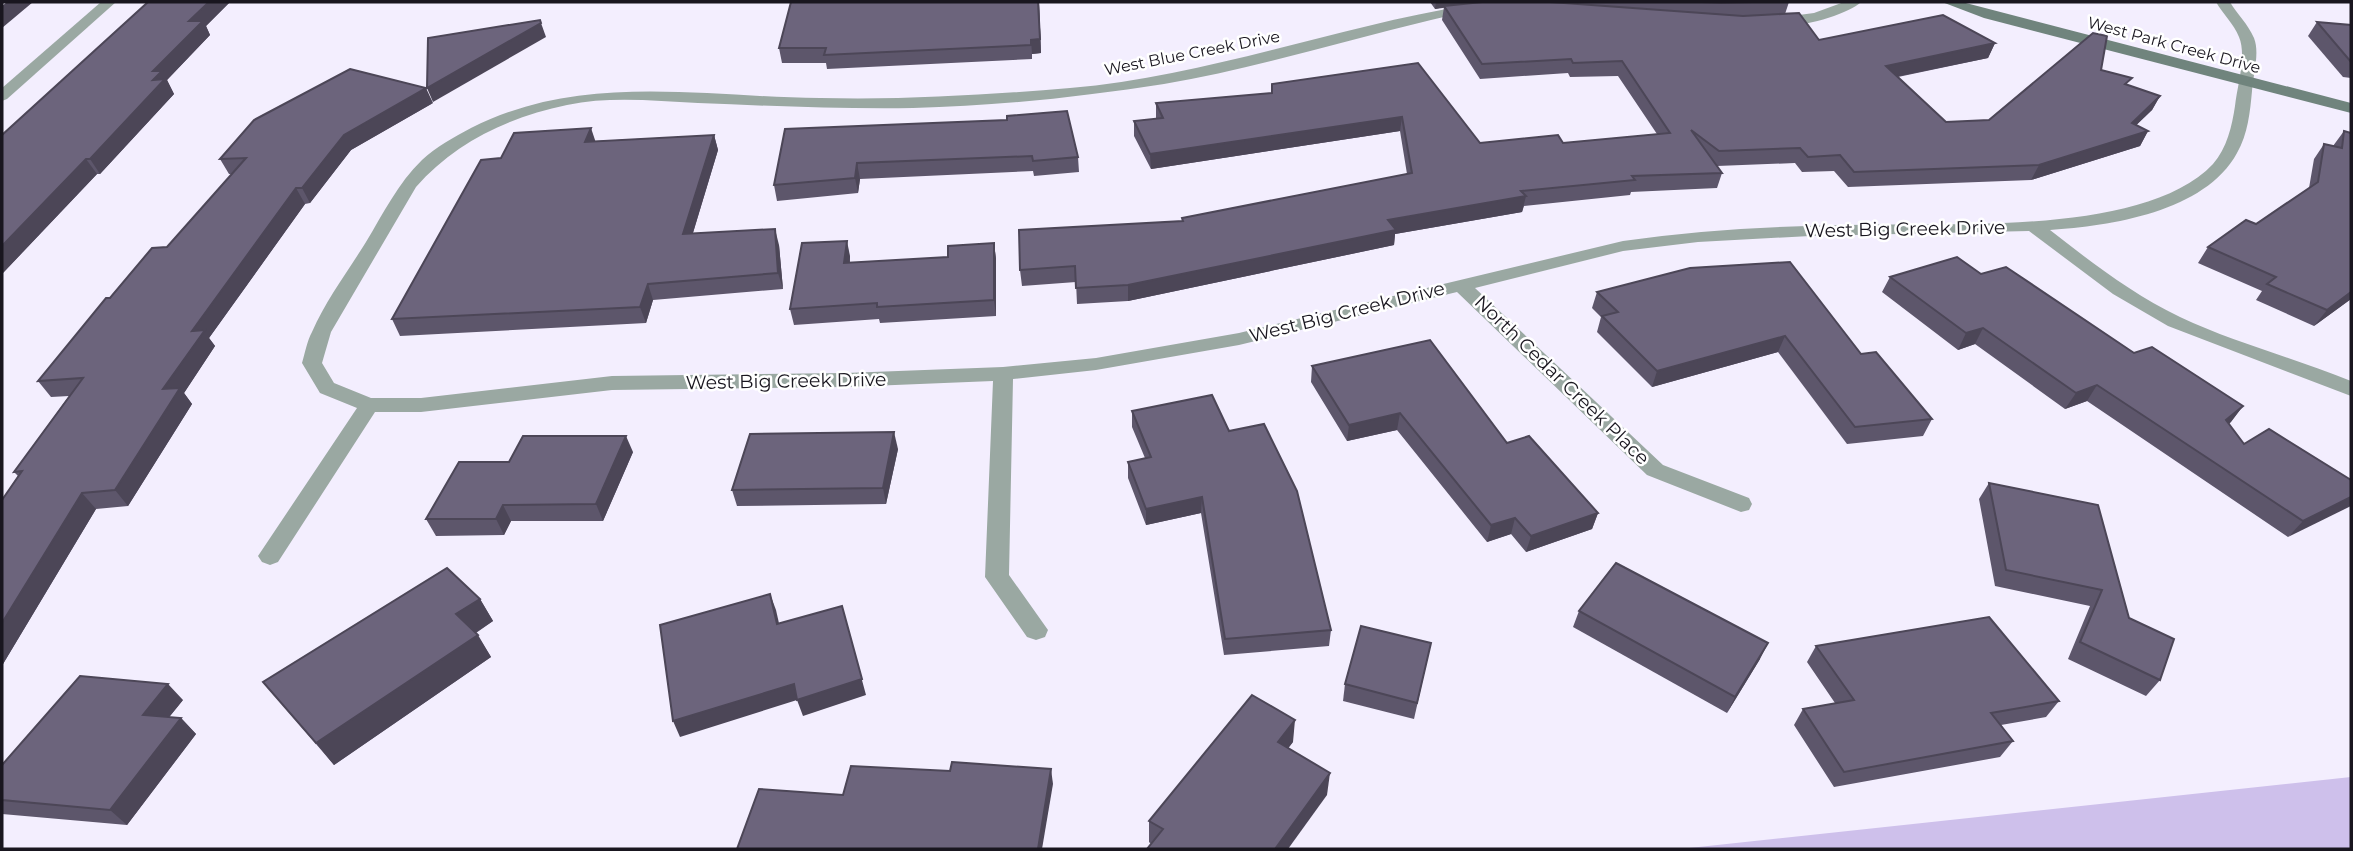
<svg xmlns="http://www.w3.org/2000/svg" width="2353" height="851" viewBox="0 0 2353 851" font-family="Montserrat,sans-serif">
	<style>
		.green { fill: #cec0eb }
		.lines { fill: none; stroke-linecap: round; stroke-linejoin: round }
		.street { fill: #9aa8a2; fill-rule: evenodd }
		.secondary { fill: #70847d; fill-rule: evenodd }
		.wall { fill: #5d566b }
		.shaded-wall { fill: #4c4657 }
		.building { fill: #6c647c; stroke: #4c4657; stroke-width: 2 }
		.labels { text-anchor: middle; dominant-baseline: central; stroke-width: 5; stroke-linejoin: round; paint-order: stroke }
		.far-street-label { font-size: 16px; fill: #19161f; stroke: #fff }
		.street-label { font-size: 19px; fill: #19161f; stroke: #fff }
	</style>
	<rect width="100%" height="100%" fill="#f3eefe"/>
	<polygon class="green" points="2351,777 2351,849 1680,849"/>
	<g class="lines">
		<g class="street">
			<polygon points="101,2 116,2 7,99 2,101 2,88"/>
			<path d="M1844,2H1861C1848,15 1784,34 1770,22L1777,18L1814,13Z"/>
			<path d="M2216,2H2230C2237,14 2248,24 2254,38C2260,53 2253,75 2252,91C2250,112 2248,134 2237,153C2205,212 2110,226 2050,230C2091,262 2132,294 2180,317C2235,343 2295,358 2351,381V396L2168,326L2113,294L2029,231L1810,236L1698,242L1623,251L1475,288L1663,465L1749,498L1752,504L1749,510L1741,512L1647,475L1457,292L1239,345L1096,370L1013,379L1009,575L1048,630L1045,637L1036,640L1027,637L985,577L993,381L846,387L612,390L421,412H375L278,562L270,565L262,562L258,556L357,408L320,393L302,363C305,353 307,341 312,332C326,300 348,271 366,242C383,214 398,183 422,160C436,147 454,137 471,128C582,72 701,97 820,98C904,100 987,95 1070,88C1207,76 1335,27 1469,5L1476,9L1474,12C1460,15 1445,16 1431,20C1342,41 1254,69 1164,84C1081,97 996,106 913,108C841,109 770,106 698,103C655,101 610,96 567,105C509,117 455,142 416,187L331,332L322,363L334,383L371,398H421L612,376L846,373L1003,367L1096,358L1239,333L1623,241C1698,230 1774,226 1850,225C1946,222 2144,237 2213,164C2227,148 2232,126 2235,106C2237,86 2247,56 2239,37C2234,24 2223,14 2216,2Z"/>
		</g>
		<polygon class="secondary" points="1942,2 1962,2 2351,103 2351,113 1984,18"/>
	</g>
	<g class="wall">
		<polygon points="148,2 230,2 206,26 210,35 167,80 174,94 100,174 97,174 2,274"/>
		<polygon points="1039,2 1041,53 1032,54 1032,59 827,69 826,63 782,63 779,48"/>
		<polygon points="1430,2 1789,2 1785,14 1739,16 1819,40 1995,43 1988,58 1898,77 1946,122 1989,120 2101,70 2128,85 2160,96 2152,110 2136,125 2148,131 2140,146 2031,180 1848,187 1834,171 1802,172 1795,163 1717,166 1722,173 1717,188 1631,192 1630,195 1524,206 1522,212 1395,234 1394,245 1128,301 1077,304 1076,282 1022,286 1020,270 1182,221 1182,218 1407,174 1400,131 1151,169 1134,136 1134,121 1156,119 1156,103 1271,93 1272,84 1418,63 1480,143 1563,143 1657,134 1618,76 1570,77 1568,73 1480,79 1442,20 1444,7 1435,9"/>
		<polygon points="2317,22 2351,25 2351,78 2343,77 2308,36"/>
		<polygon points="433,103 351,150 310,203 305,204 209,338 215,346 184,393 192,404 128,506 96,509 3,664 2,664 2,500 18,476 14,472 69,396 51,397 38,381 110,298 167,247 232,174 229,174 220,159"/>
		<polygon points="785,129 1078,157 1079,172 1034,176 1033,171 860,179 858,193 777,201 774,185"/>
		<polygon points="2344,131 2351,133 2351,299 2314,326 2256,300 2262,291 2198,263 2208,247 2256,224 2309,188 2314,159 2324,144 2333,146"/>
		<polygon points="714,135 718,150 693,233 779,245 783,289 653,300 646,323 400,336 392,319 501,158 596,141"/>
		<polygon points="994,243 996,259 996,316 880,323 879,319 794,325 790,309 850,256 850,263 948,257"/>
		<polygon points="1981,274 2134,353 2243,406 2229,424 2244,444 2351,480 2288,537 2087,401 2065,409 1975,344 1958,350 1882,292 1890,277"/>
		<polygon points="1597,292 1861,354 1932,419 1923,436 1847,444 1778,352 1652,387 1597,332 1601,317 1592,308"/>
		<polygon points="1312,366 1507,443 1598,513 1592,529 1526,552 1511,534 1487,542 1397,430 1347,441 1311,382"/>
		<polygon points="1132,411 1229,431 1331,630 1329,646 1224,655 1201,513 1146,525 1128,478 1128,462 1145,458 1132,427"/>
		<polygon points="898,449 886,504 737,506 732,490"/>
		<polygon points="633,452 603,521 511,521 504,535 436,536 426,519 509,462"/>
		<polygon points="1989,483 2098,505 2129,618 2160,680 2146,696 2068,659 2090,606 1995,586 1979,499"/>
		<polygon points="480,599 493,621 476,633 491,657 334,765 263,682"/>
		<polygon points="1579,611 1760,659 1727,713 1573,627"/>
		<polygon points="1431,643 1414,719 1343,701 1345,684"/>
		<polygon points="1816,646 2059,701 2046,717 2001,725 2013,741 2000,757 1834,787 1794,725 1803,709 1835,703 1807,662"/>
		<polygon points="183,700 169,717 181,718 196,734 127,825 2,814 2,765"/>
		<polygon points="1293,742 1288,748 1327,795 1151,844 1149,842 1149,821"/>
	</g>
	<g class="shaded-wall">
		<polygon points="7,2 33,2 2,28 2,6"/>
		<polygon points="209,2 230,2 206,26 210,35 167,80 174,94 100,174 90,159 189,21"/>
		<polygon points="1039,2 1041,53 1032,54 1031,40"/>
		<polygon points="1436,2 1488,2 1435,9"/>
		<polygon points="541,23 546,37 433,102 427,88"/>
		<polygon points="1995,43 1988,58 1880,80 1886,66"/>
		<polygon points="426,88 433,103 351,150 310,203 302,188 344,135"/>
		<polygon points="2160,96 2152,110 2123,138 2132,123"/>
		<polygon points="1402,117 1400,131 1151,169 1150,154"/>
		<polygon points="591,128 596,143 585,142"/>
		<polygon points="2148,131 2140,146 2031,180 2039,165"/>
		<polygon points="714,135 718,150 688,249 683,234"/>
		<polygon points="86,159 97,174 2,274 2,246"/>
		<polygon points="857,163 860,179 858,193 855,178"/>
		<polygon points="296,188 305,204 209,338 215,346 184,393 192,404 128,506 115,490 192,331"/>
		<polygon points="1526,196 1522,212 1395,234 1394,245 1128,301 1128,285 1388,220"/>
		<polygon points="775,229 779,245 783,289 778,273"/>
		<polygon points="847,241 850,256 848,279 844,263"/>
		<polygon points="994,243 996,259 996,316 994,300"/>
		<polygon points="648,284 653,300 646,323 640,307"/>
		<polygon points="2351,292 2351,299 2314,326 2327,310"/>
		<polygon points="1983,328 1975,344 1958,350 1966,333"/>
		<polygon points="1785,336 1778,352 1652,387 1657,371"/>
		<polygon points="2097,385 2087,401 2065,409 2076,393"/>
		<polygon points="2243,406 2231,422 2214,437 2226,420"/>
		<polygon points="1400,413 1397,430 1347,441 1349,425"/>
		<polygon points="894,432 898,449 886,504 883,488"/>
		<polygon points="626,436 633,452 603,521 596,504"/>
		<polygon points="82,493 96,509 3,664 2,662 2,623"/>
		<polygon points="1202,497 1201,513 1146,525 1146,509"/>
		<polygon points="2351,497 2351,506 2288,537 2303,521"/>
		<polygon points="503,505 511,521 504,535 496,519"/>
		<polygon points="1598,513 1592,529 1526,552 1531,536"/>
		<polygon points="1515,518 1511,534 1487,542 1491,525"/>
		<polygon points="770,594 776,610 783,641 777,624"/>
		<polygon points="480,599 493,621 469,637 456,614"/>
		<polygon points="842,606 866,695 803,716 797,700 680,737 673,721"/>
		<polygon points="478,635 491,657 334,765 316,743"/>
		<polygon points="1768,643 1760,659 1727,713 1735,697"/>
		<polygon points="168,684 183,700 158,731 143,715"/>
		<polygon points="181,718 196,734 127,825 110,810"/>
		<polygon points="1295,720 1293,742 1276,764 1278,742"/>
		<polygon points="1051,769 1053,784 1042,849 1038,849"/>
		<polygon points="1330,773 1327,795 1288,849 1275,849"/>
	</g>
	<g class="building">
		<polygon points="148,2 209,2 189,21 203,21 153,71 162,71 153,80 165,79 90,159 86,159 2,246 2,135"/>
		<polygon points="791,2 1038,2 1040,39 1031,40 1031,45 824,55 826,48 779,48"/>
		<polygon points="1482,2 1550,2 1743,16 1799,13 1819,40 1943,15 1995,43 1886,66 1946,122 1989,120 2093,33 2107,36 2101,70 2132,78 2125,84 2160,96 2132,123 2148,131 2039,165 1854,172 1840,155 1808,157 1800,148 1719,151 1691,130 1722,173 1632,176 1635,180 1521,191 1526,196 1388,220 1396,230 1128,285 1076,288 1075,266 1020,270 1019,230 1183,221 1182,218 1412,173 1402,117 1150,154 1134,121 1163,118 1156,103 1272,93 1272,84 1418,63 1480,143 1558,135 1563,143 1670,133 1622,61 1573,63 1571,59 1482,64 1444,6"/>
		<polygon points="1702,2 1752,2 1721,3"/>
		<polygon points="540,20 541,23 427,88 428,38"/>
		<polygon points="2317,22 2351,25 2351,62"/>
		<polygon points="350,69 426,88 344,135 302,188 296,188 192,331 205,330 163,389 180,388 115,490 82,493 2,623 2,500 22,471 14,472 83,378 38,381 106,298 110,298 152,248 167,247 246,158 220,159 254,120"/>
		<polygon points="1067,111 1078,157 1033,161 1032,156 857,163 855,178 774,185 785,129 1007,120 1007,116"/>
		<polygon points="591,128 585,142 714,135 683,234 775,229 778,273 648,284 640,307 392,319 481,160 501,158 514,133"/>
		<polygon points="2344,131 2351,133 2351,292 2327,310 2267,284 2276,277 2208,247 2246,220 2256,224 2318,182 2324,144 2342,148"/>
		<polygon points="847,241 844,263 948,257 948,246 994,243 994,300 877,307 877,303 790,309 802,243"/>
		<polygon points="1957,257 1981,274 2006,267 2134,353 2152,347 2243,406 2226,420 2244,444 2269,429 2351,480 2351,497 2303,521 2097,385 2076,393 1983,328 1966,333 1890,277"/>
		<polygon points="1790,262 1861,354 1876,352 1932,419 1855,427 1785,336 1657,371 1602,316 1618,312 1597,292 1690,268"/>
		<polygon points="1430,340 1507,443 1529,436 1598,513 1531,536 1515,518 1491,525 1400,413 1349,425 1312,366"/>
		<polygon points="1212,395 1229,431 1264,424 1297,491 1331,630 1225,639 1202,497 1146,509 1128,462 1151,457 1132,411"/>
		<polygon points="894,432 883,488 732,490 750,434"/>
		<polygon points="523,436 626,436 596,504 503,505 496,519 426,519 459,462 509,462"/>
		<polygon points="1989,483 2098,505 2129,618 2174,639 2160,680 2080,642 2102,590 2006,570"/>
		<polygon points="1616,563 1768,643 1735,697 1579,611"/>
		<polygon points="447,568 480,599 456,614 478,635 316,743 263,682"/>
		<polygon points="770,594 777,624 842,606 862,679 797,700 794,684 673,721 660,625"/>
		<polygon points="1989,617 2059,701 1991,713 2013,741 1844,772 1803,709 1854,700 1816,646"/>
		<polygon points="1361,626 1431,643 1417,703 1345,684"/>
		<polygon points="80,676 168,684 143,715 181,718 110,810 2,800 2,765"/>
		<polygon points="1252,695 1295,720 1278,742 1330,773 1275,849 1147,849 1163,829 1149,821"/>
		<polygon points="952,762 1051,769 1038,849 737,849 759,789 843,795 851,766 950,771"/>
	</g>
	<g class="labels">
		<g class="far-street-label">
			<text transform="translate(2174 45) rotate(15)">West Park Creek Drive</text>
			<text transform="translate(1192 53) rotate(-11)">West Blue Creek Drive</text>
		</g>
		<g class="street-label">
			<text transform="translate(1905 229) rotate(-1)">West Big Creek Drive</text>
			<text transform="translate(1347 312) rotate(-14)">West Big Creek Drive</text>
			<text transform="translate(1562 380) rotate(44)">North Cedar Creek Place</text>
			<text transform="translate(786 381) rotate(-1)">West Big Creek Drive</text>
		</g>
	</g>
	<rect width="2353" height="851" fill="none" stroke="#19161f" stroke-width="7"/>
</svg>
